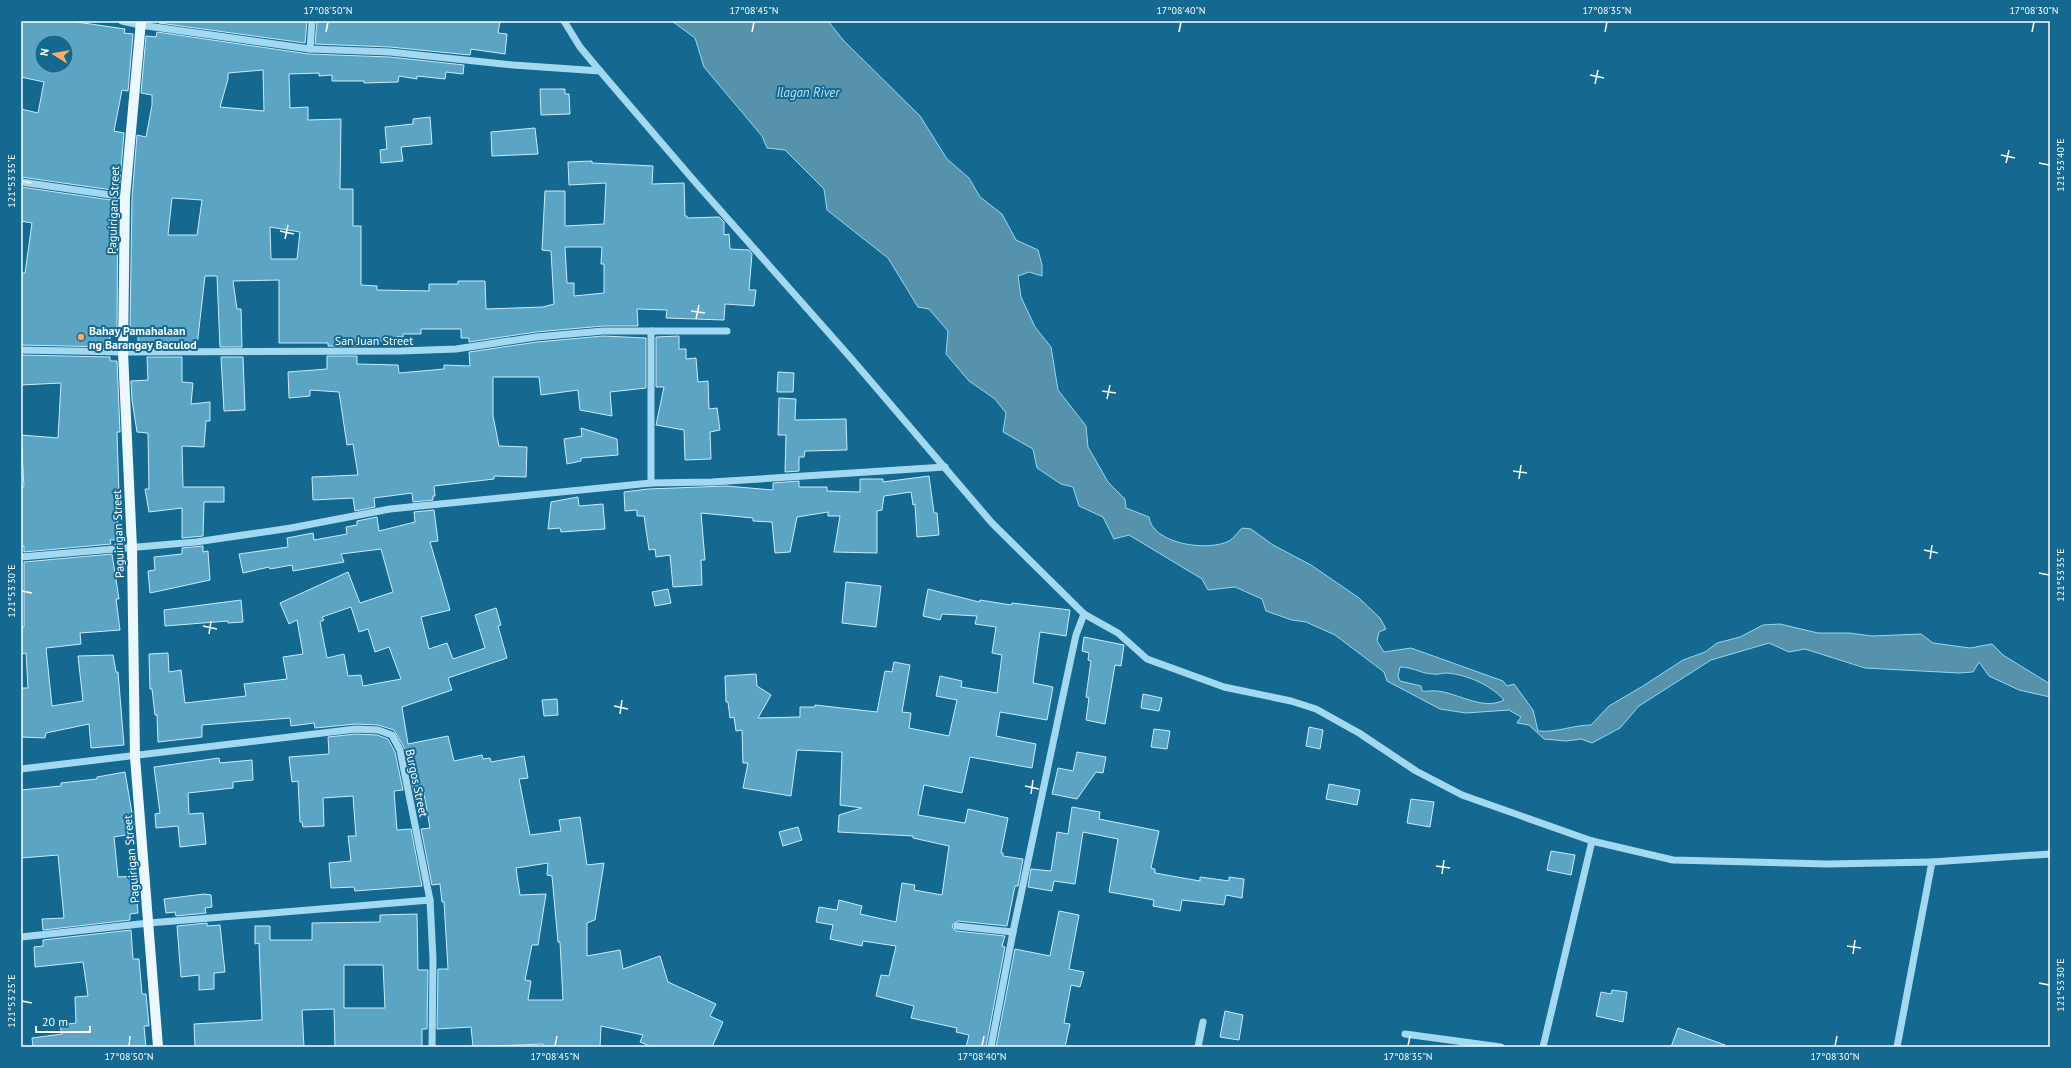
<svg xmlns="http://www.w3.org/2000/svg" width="2071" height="1068" viewBox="0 0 2071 1068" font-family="'PT Sans',sans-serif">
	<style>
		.water { fill: #5792ad; stroke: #94d8f3; fill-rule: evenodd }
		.building { fill: #5ca4c4; stroke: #c9ecfc; fill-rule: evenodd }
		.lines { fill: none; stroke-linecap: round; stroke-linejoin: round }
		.minor { stroke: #a2d9f1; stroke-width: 7 }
		.major { stroke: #ebf8ff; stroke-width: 10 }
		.ticks { fill: none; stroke: #fff; stroke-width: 1.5 }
		.poi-dot { fill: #ffab61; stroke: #156990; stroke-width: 1.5 }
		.labels { text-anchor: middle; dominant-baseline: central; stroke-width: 4; stroke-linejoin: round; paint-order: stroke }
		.street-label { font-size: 12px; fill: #fff; stroke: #156990 }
		.poi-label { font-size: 12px; font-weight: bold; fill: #fff; stroke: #156990; text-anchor: start }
		.water-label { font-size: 13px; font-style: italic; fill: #b6e5f9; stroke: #156990 }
		.neatline { fill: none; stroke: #fff; stroke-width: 1.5 }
		.ticks-label { font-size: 10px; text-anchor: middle; fill: #fff }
	</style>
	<rect width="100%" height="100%" fill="#156990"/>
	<path class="water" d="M672,21H828L843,40L920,116L947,159L969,178L980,197L1002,214L1016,240L1038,250L1042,265V276L1029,272L1018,276L1021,297L1035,327L1051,347L1058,390L1086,426L1088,447L1108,482L1125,499L1126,508L1149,517C1152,544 1208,552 1229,541C1234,538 1238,532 1242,528L1251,529L1273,545L1311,565L1359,598L1380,618L1386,629L1379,632L1377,641L1384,652L1411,648L1503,681L1507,686L1514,684L1533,710L1538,731C1556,733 1573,725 1591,725L1609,706L1643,686L1683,660L1705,652L1717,643L1740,637L1763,625L1780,624L1818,633H1849L1872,636L1921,634L1933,643L1970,648L1992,644L2003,655L2050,684V697L2019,690L1989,676L1979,662L1973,672L1959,673L1865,668L1805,649L1789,652L1769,643L1711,660L1639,706L1620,728L1592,743L1581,739L1566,741L1544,739L1529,725L1517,723L1521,717L1509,710L1466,713L1440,709L1387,681L1384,672L1335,635L1306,622L1292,620L1266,611L1262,599L1235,587L1208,590L1202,579L1129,535L1114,539L1103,517L1079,506L1073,487L1061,484L1037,468L1033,449L1003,432L1006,413L995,399L969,381L946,354L948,331L929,309L918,307L888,258L827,210L824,189L785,150L767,148L762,136L704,67L695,38ZM1400,667C1413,667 1422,674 1433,674C1437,675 1442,673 1446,673C1466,674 1491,685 1504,700C1483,711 1458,693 1437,691C1432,690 1427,692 1422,691L1421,686L1400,681L1398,676Z"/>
	<g class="building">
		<path d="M21,21H70L125,29L124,33L133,34L128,91L122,90L114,131L124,133L119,191L21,177V109L38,113L44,82L21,77ZM42,42H66V66H42Z"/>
		<polygon points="159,21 307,21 305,43 159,23"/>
		<polygon points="317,21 500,21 498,33 507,34 505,54 471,49 470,55 390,47 315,44"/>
		<path d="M157,32L309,54L390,57L464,65L463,74L446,72L445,79L417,76V79L399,76L398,82L364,83V81H332V75L319,76V73L289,74L290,108L308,107V120L341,119L340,189H353V226H361V285L377,286V290L429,291V284H458V281H485L486,309L543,307L554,304L551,251L542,250L545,191H565V226L604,224L606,183L569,185L568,162L592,161V163L653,166L652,184L684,183L685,216H687V218L719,217L724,222V235L729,234L730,249L749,250L752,254L749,290H756L754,306L725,304L724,320L666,318L667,310L637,309L638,326H603L536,332L469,342V338H461V329H421V334H403V337H397V340L357,342V346H328V343H279V280L233,281L237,309H241L242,347H220L217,276H205L197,346H138V328H130L132,197L137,135L146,137L152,105V95L141,93L146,36L156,37ZM263,70L264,111L220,107L228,79V73ZM172,198L202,200L197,235H168ZM270,227L300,232L297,259H271ZM565,247H602L601,264H604V293L574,296V283H567Z"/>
		<polygon points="540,89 565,89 565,94 569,94 570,114 541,115"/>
		<polygon points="430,117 432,144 401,147 403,161 381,163 380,150 387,149 385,127 413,124 413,119"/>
		<polygon points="535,128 538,154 492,156 491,132"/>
		<polygon points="21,187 118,201 117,328 110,328 110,347 21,345 21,273 25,273 32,223 21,221"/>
		<polygon points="603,336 646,338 646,388 610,392 612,416 580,410 578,390 541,395 539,377 493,377 493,416 499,446 527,447 526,477 494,476 494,479 434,486 435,496 433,496 433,500 413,502 412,493 374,498 375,507 355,511 353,498 313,500 312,477 358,475 353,444 347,445 339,392 310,390 310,396 289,398 288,372 327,369 327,356 357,356 357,364 398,365 399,373 444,369 444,365 470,366 469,352 537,342"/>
		<polygon points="679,336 679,349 686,349 686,359 696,358 698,382 708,381 709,409 717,408 720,430 710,432 711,459 685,460 684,430 656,425 664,387 656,387 656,337"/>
		<polygon points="21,355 110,357 110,361 117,361 120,432 117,432 119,493 117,540 110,540 111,544 24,552 24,546 21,546 21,487 24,487 21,435 58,438 61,383 21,385"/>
		<polygon points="147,357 182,357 182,382 193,383 191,404 210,402 210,421 206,421 204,447 182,446 183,487 224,487 224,502 204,502 203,536 182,538 182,508 149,512 145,489 149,489 148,433 137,432 132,400 131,381 148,380"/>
		<polygon points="221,357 243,357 245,410 224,411"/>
		<polygon points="778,372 794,373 793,392 777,392"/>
		<polygon points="779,398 796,399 795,420 846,419 847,450 805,451 804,457 799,457 799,471 785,472 786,435 778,435"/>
		<polygon points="581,428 617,439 618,455 581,458 581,461 567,464 564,439 582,436"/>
		<polygon points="929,476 934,513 937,513 939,535 917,537 915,504 913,505 911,492 884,496 882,510 877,511 877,553 834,552 840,516 828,516 828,512 797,517 790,552 775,553 772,522 753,521 753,518 701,513 705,560 701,560 702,585 673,587 670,555 656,557 655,549 649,550 644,516 637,516 637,510 625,511 624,492 648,489 726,486 773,490 773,483 799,481 799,487 827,487 827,491 860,492 860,479 883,479 883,482"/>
		<polygon points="578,497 579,506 603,504 605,529 561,532 560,528 548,529 551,502"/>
		<path d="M434,510L438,541L430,542L450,610L421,617L429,649L447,643L453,659L485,648L475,615L496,608L501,625L498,626L507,658L448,678L452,690L402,707L408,744L448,736L454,761L482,755L483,759L490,758L491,762L524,756L528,778L519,779L530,835L561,831L559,820L580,817L587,865L604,863L595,920L587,923V956L620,950L623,969L660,956L668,982L716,1004L710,1016L723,1022L712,1047H652L640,1042L643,1035L601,1026L600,1047H543V1044L473,1047L471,1027L437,1029L438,969H448L444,902H442L440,884L432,885L421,829L430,828L423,788L413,789L405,749L394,730L378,725L356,724L315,728L314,723L291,726L290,718L202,725V737L158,742L157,715H155L152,689H150L149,654L168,653L169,672L181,670L185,703L246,696L244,684L287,679L283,657L303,654L297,620L289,624L280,603L348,572L360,603L393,592L381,549L341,554L344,562L293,571L292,565L270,569L269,567L243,573L239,554L288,547L287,538L313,533L314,540L347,534L346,527L357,525V521L377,517L379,531L415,522L414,512ZM351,607L359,632L368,629L375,652L389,647L401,679L363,686L361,675L348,676L344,654L327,658L320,622L324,620L322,617ZM548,863L547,875L552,876L558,942H560L563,1000H528L531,981L525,980L532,945H538L546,894L520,895L516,868Z"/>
		<polygon points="203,546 203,552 208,551 210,580 150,593 148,571 155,570 154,557 182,554 182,548"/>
		<polygon points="112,554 119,599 116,599 120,630 80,633 81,644 46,648 52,706 83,701 78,656 113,655 116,672 118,672 124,745 91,748 89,724 46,733 45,738 21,737 22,688 28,688 26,653 21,654 21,628 24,627 24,562"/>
		<polygon points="846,582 881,586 876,627 842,623"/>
		<polygon points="668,589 671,603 655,606 652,592"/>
		<polygon points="928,589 979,602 980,600 1011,605 1012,603 1070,610 1066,636 1040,632 1033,683 1053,687 1047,720 1000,712 996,736 1036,744 1032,768 970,757 962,793 924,785 918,815 965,823 968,809 1008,818 1001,853 1003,853 1003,856 1023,859 1018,886 1015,886 1007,926 958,921 952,925 953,928 956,931 1005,936 1002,946 1005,947 986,1047 966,1047 969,1035 956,1032 957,1028 911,1018 914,1006 876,996 881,975 889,976 896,946 863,941 862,946 830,939 833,925 816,922 819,907 837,910 839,900 862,906 860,914 896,922 902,883 915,885 914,890 942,895 949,846 913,838 913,836 838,832 839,815 862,808 840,805 842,752 797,750 791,796 743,788 748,763 743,763 742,730 736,731 734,717 730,718 728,702 726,702 725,676 756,674 757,686 771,695 758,718 800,717 800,707 815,707 815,705 877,712 885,671 892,672 894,662 910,665 902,712 911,713 909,728 949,736 957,700 936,696 940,676 962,681 961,687 997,693 1002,655 992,653 996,627 975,624 977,616 942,614 940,620 923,616"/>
		<polygon points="241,600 243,622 228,623 228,621 165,626 164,610"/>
		<polygon points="1084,637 1124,645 1121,666 1115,665 1105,724 1086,720 1089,698 1086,697 1091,661 1088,660 1089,653 1082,651"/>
		<polygon points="1143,694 1162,698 1159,711 1141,708"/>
		<polygon points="557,699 558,715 544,716 542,700"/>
		<polygon points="1309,727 1323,730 1320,749 1306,746"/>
		<polygon points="1154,729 1170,731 1167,749 1151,747"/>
		<polygon points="356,734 377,735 388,739 395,752 403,790 394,791 397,830 411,829 422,886 355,891 354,887 331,888 329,863 351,861 348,836 356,836 353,796 323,798 324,826 303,827 302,822 300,822 298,781 292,782 289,757 329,754 328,737"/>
		<polygon points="1077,752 1106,757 1103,773 1096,772 1077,799 1052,794 1058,768 1073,771"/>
		<polygon points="219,758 220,763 252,760 253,780 233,782 233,788 188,793 189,814 203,813 206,844 180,847 178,826 156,828 155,814 160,813 154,767"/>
		<polygon points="125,772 134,825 131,825 132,834 114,837 118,877 135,876 138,913 130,914 130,920 43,930 42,919 64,918 58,855 21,858 21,790 61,786 61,783 97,779 97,777"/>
		<polygon points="1329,784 1360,790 1357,805 1326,799"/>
		<polygon points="1411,799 1434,802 1430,827 1407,823"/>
		<polygon points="1072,807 1100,812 1099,819 1159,831 1151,868 1155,869 1155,873 1200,881 1200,877 1229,881 1229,877 1244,879 1242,898 1226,895 1224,905 1182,900 1180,911 1153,906 1154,900 1109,892 1118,839 1083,832 1075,884 1054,881 1052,891 1028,887 1031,869 1051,871 1057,832 1068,834"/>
		<polygon points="798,827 802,840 783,846 779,832"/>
		<polygon points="1551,851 1575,855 1571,875 1547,870"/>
		<polygon points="204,894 211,895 212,907 205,908 206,913 176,916 175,912 166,913 164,899"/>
		<polygon points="1059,911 1079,915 1069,969 1084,972 1080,987 1071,985 1064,1023 1070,1024 1065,1047 996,1047 1015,949 1050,956"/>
		<path d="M417,914L418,970H428L427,1029H422V1047H335L334,1009L302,1010L304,1047H195L194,1024L262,1020L259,943L255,944V926H270V940H312V923L380,922V915ZM344,965H383L385,1008H344Z"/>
		<polygon points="207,923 207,926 220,925 225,972 214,973 214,989 199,990 199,975 181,977 177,926"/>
		<polygon points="131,930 133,959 139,959 142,994 146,994 149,1026 144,1026 146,1047 33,1047 32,1038 62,1034 60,1025 76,1023 75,997 88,996 83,962 35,967 34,947 43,946 43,940"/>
		<polygon points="1612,990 1627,992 1623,1022 1596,1016 1601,992 1611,994"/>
		<polygon points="1225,1011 1243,1015 1239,1040 1220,1037"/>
		<polygon points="1678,1028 1725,1045 1724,1047 1671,1047"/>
	</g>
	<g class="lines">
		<g class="minor">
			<polyline points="122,21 140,25 310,49"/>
			<polyline points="312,21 310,49 390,52 513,65 600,71"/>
			<polyline points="564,21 580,47 600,71 696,183 850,357 992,523 1084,614 1118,633 1147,659 1224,687 1291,701 1316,709 1359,733 1416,771 1462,795 1592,841 1673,860 1828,864 1932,862"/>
			<polyline points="21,182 125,197"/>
			<polyline points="21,350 123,352 401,351 456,349 536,337 603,331 727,331"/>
			<polyline points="651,483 651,331"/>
			<polyline points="21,557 196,542 291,528 390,509 651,483 712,482 945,467"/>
			<polyline points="21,769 356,729 378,730 392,735 400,750 430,900 433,959 432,1047"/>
			<polyline points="957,926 1013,932"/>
			<polyline points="21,937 149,923 430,900"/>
			<polyline points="1405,1034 1501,1047"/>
			<polyline points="991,1047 1013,932 1071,658 1076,635 1084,614"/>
			<polyline points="1198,1047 1203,1022"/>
			<polyline points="1543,1047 1592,841"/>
			<polyline points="1897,1047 1932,862 2050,854"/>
		</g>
		<polyline class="major" points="141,21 125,197 123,352 132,548 135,757 158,1047"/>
	</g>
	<path class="ticks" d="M326,32L328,22M752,32L754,22M1179,32L1181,22M1605,32L1607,22M2032,32L2034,22M1590,75L1604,78M1595,84L1598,70M2001,155L2015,158M2006,163L2009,150M2039,163L2049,165M22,181L32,183M280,231L294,234M285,239L288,225M691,311L705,313M696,319L699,305M1102,391L1116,393M1107,399L1110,385M1513,471L1527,473M1519,479L1521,465M1924,550L1938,553M1930,559L1932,545M2039,573L2049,575M22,591L32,593M203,626L217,629M209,634L211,621M614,706L628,709M620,714L622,700M1025,786L1039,789M1031,794L1033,780M1436,866L1450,868M1442,874L1444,860M1847,946L1861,948M1853,954L1855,940M2039,983L2049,985M22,1001L32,1003M129,1046L130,1036M555,1046L557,1036M982,1046L984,1036M1408,1046L1410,1036M1835,1046L1837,1036"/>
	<circle class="poi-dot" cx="81" cy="337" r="4"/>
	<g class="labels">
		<g class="street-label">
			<text transform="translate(113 210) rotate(-88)">Paguirigan Street</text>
			<text x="374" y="340">San Juan Street</text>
			<text transform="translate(118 534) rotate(-92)">Paguirigan Street</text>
			<text transform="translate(417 783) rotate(78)">Burgos Street</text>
			<text transform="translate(131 859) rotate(-95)">Paguirigan Street</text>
		</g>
		<g class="poi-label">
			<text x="89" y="330">Bahay Pamahalaan<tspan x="89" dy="14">ng Barangay Baculod</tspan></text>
		</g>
		<g class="water-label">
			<text x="808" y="92">Ilagan River</text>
		</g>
	</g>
	<rect width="2071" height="1068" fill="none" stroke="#156990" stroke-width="44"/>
	<g transform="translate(54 54) rotate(281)"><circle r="19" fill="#156990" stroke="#73a5bc"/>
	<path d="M0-3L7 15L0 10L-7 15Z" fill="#ffab61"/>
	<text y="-6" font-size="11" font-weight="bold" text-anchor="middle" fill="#ffffff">N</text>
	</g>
	<path d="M36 1026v6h54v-6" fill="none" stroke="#ffffff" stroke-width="2"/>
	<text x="42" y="1026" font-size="12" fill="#ffffff" stroke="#156990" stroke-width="3" paint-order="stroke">20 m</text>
	<rect x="22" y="22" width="2027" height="1024" class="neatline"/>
	<g class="ticks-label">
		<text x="328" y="14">17°08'50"N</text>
		<text x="754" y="14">17°08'45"N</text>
		<text x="1181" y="14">17°08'40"N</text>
		<text x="1607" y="14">17°08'35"N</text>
		<text x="2034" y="14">17°08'30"N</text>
		<text transform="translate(2060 165) rotate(-90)" y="4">121°53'40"E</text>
		<text transform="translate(11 181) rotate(-90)" y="4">121°53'35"E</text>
		<text transform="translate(2060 575) rotate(-90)" y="4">121°53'35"E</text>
		<text transform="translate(11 591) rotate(-90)" y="4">121°53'30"E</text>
		<text transform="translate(2060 985) rotate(-90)" y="4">121°53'30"E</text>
		<text transform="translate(11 1001) rotate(-90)" y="4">121°53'25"E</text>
		<text x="129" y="1060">17°08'50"N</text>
		<text x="555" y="1060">17°08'45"N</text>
		<text x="982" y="1060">17°08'40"N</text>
		<text x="1408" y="1060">17°08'35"N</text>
		<text x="1835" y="1060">17°08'30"N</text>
	</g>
</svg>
